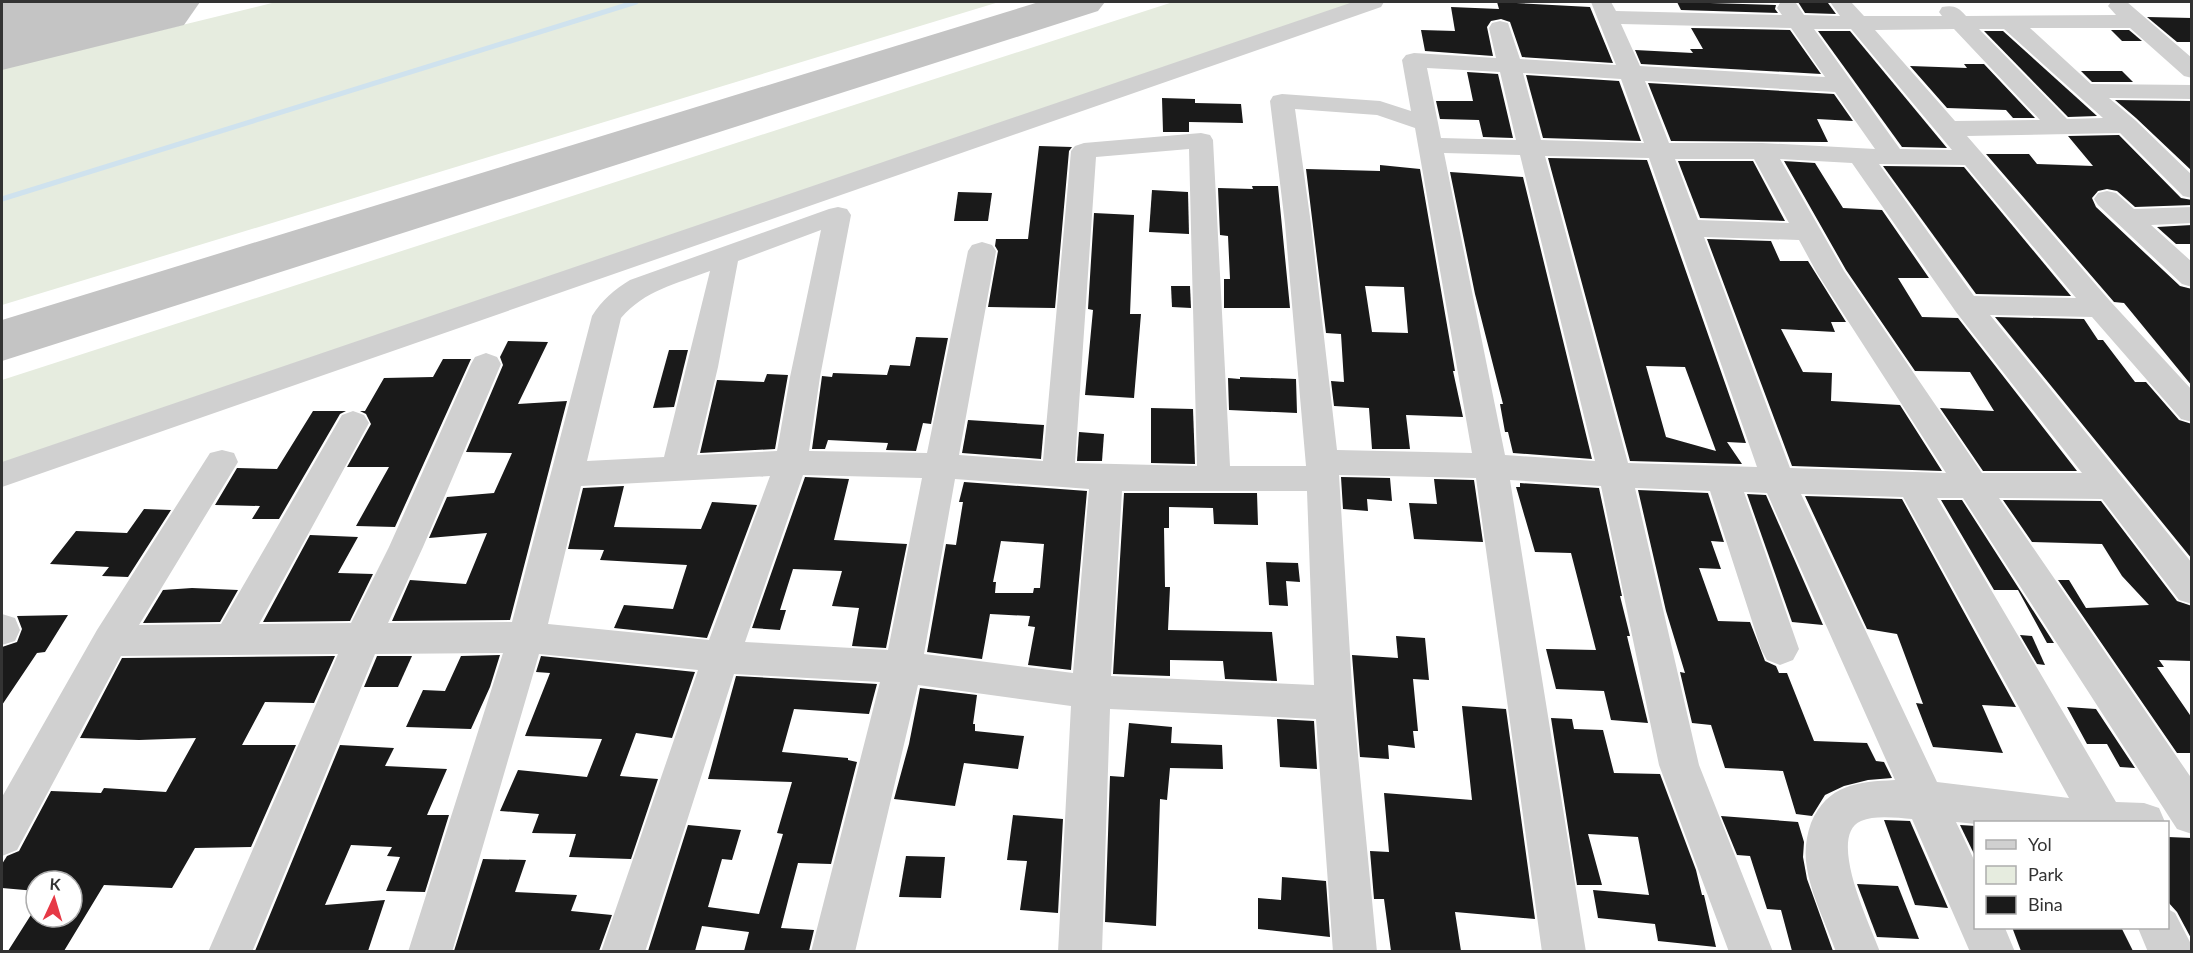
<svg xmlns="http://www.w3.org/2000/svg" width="2193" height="953" viewBox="0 0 2193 953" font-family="Lato,sans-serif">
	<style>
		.green { fill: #e6ecdf }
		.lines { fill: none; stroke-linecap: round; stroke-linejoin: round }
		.stream { stroke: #cfe2ee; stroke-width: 5 }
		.taxiway { fill: #c4c4c4; fill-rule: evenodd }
		.runway { fill: #c4c4c4; fill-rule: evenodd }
		.building { fill: #1a1a1a; fill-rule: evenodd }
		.minor { fill: #d0d0d0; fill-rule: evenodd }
	</style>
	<rect width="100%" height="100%" fill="#fff"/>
	<g class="green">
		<polygon points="276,2 999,2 2,305 2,69"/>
		<polygon points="1173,2 1361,2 2,470 2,380"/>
	</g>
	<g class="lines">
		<polyline class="stream" points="2,199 636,2"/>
		<polygon class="taxiway" points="1039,2 1105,2 1098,11 2,361 2,320"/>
		<polygon class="runway" points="2,2 200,2 184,25 2,70"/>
	</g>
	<g class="building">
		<polygon points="1497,2 1590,7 1613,63 1522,57 1510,22 1501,19 1491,21 1487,27 1493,56 1425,51 1421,30 1455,31 1451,7 1499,9"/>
		<polygon points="1677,2 1776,5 1775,9 1778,13 1681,10"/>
		<polygon points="1798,2 1828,3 1836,14 1805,13"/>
		<polygon points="2147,17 2192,18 2192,42 2177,42"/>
		<polygon points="1691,28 1790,30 1821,74 1641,64 1635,50 1693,53 1690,49 1703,49"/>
		<polygon points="2111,30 2129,30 2142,41 2122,41"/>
		<polygon points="1818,31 1850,31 1947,148 1902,147"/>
		<polygon points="1984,31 2003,31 2097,116 2068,117"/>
		<polygon points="1964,64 1984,64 2035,118 2013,118 2006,110 1947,108 1910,66 1967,68"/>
		<polygon points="2081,71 2122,71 2133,82 2092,82"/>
		<polygon points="1467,72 1498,74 1513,138 1483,137 1479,120 1440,119 1436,101 1473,101"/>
		<polygon points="1526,75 1619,81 1641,141 1543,138"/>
		<polygon points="1648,83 1834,94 1853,121 1817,119 1828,142 1671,141"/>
		<polygon points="1162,98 1195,99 1195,103 1241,104 1243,123 1189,122 1189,132 1163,132"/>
		<polygon points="2115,100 2192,101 2192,171 2136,118"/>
		<polygon points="2119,135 2181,198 2192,200 2192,205 2135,207 2117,191 2107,189 2098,191 2092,198 2096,207 2180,286 2192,289 2192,386 2124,303 2114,302 1986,154 2029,154 2037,164 2093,166 2068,136"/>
		<polygon points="1039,146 1072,147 1069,151 1055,308 988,307 998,251 995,246 996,239 1028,239"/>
		<path d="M1548,158L1647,160L1746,443L1727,442L1742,464L1630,461ZM1646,366L1685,367L1716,451L1666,437Z"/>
		<polygon points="1678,161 1753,161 1785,221 1700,218"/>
		<polygon points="1784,161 1815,163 1843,208 1882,210 1929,278 1898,278 1922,317 1958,318 2077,471 1983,471 1940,408 1994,411 1970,372 1915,371 1846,270"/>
		<path d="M1380,165L1420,169L1455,371H1453L1463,417L1406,415L1410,449H1372L1369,408L1334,406L1331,381L1344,382L1341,334L1326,333L1306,169L1380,171ZM1365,286L1404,287L1408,333L1372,332Z"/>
		<polygon points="1883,166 1964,167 2071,296 1976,294"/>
		<polygon points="1450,172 1523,177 1592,459 1513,453 1508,432 1505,432 1500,404 1503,404 1475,294"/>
		<polygon points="1252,186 1278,186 1290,308 1224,308 1224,279 1230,279 1228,236 1220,235 1218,188 1253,189"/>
		<polygon points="1152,190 1188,192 1189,234 1149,232"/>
		<polygon points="958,192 992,193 988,221 954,221"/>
		<polygon points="1094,213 1134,215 1130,314 1141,314 1134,398 1085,395 1093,310 1088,309"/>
		<polygon points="2192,225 2192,244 2176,244 2157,227"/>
		<polygon points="1707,239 1771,241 1780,261 1808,261 1846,322 1831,322 1835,332 1781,329 1803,372 1832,373 1831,401 1900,405 1942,471 1792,466"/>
		<polygon points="1171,286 1190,286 1191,308 1172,307"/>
		<polygon points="1995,317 2084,319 2098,340 2103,340 2135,382 2146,382 2179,420 2192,424 2192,559"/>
		<polygon points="916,337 948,338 931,424 923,423 916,451 886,450 888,443 828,440 825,449 812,449 822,376 832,377 833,373 887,375 890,365 910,366"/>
		<polygon points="508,341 548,342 518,404 567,401 510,620 392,621 410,580 466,584 487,533 429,538 447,497 494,493 512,453 466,452 503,365 500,357"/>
		<polygon points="669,350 688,350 674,407 653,408"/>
		<polygon points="443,359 471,359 395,527 356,526 389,467 347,467 371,424 366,414 360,411 365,411 384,378 433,377"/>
		<polygon points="767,374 788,375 775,449 700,453 717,380 764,382"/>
		<polygon points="1240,377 1296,379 1297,413 1229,410 1228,378 1240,379"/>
		<polygon points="1151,408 1193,409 1195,464 1151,463"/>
		<polygon points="313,411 346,411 340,414 279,519 252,519 260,506 215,505 237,468 277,469"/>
		<polygon points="968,420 1044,425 1041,459 962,453"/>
		<polygon points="1079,432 1104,434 1102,461 1077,461"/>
		<polygon points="805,477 849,479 834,540 907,544 886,648 852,646 859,608 832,606 842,571 793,569 780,610 786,610 780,630 752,628"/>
		<polygon points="1341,477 1390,478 1392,501 1367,499 1368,511 1343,509"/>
		<polygon points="1434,479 1474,480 1483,542 1414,539 1409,503 1437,504"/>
		<path d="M964,482L1087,491L1071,670L1028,665L1035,627L1028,626L1030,616L990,614L982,659L927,652L946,544L956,545L963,502H959ZM1001,541L1044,544L1040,588H1034L1033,593H995L996,582H993Z"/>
		<polygon points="1520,483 1599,488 1622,596 1620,596 1630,636 1627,636 1648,723 1611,720 1604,691 1556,689 1546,649 1596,650 1571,553 1535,552 1516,487 1520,487"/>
		<polygon points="624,486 614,527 701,529 712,502 757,505 707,638 614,628 624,605 673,609 687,565 600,560 604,550 568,549 583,488"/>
		<polygon points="1638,490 1708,493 1724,542 1711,541 1721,569 1699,568 1718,621 1750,622 1765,661 1776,666 1779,673 1787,673 1814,741 1867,743 1876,761 1884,762 1892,778 1868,780 1844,786 1825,795 1812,816 1796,814 1783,771 1725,768 1711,725 1692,723 1680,672 1685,673 1666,611"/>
		<polygon points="1124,493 1257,493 1258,525 1214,524 1213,508 1169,507 1169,528 1164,528 1165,587 1170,587 1168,630 1272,632 1277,681 1225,679 1223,661 1170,660 1170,676 1113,674"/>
		<polygon points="1747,494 1766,495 1823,625 1792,622"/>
		<polygon points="1805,496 1902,499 2016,707 1982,705 2003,753 1933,747 1916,703 1923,704 1897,634 1867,629"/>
		<polygon points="1941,500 1962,500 2054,643 2047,643 2018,590 1994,590"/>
		<polygon points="2003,500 2101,501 2177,601 2192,606 2192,661 2159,660 2164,667 2157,667 2192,718 2192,753 2177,753 2058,580 2069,580 2086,608 2149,605 2122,576 2102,544 2032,542"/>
		<polygon points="144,509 171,510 128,577 102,576 109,567 50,564 76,531 127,533"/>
		<polygon points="310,535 358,537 338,573 373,574 350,621 263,622"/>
		<polygon points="1266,562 1298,563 1300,582 1286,581 1288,606 1269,605"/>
		<polygon points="192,588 238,590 220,622 143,623 163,590"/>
		<polygon points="68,615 45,652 37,653 2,705 2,647 17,642 22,629 17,616"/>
		<polygon points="2020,635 2032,636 2045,665 2037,664"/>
		<polygon points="1396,636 1425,638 1429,680 1413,679 1418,731 1413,731 1415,748 1388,745 1389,759 1360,757 1352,655 1398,658"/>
		<polygon points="500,655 490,687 471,729 406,727 423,690 445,691 461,656"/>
		<polygon points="335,656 314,703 265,702 242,745 296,745 251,847 195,848 172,888 104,885 64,951 8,951 36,907 36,917 72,917 72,881 36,881 36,891 2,888 2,864 7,856 19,851 51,791 101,793 104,788 166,792 196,738 139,740 80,738 122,658"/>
		<polygon points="377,656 412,656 398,687 364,687"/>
		<polygon points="541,656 695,672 672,738 636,733 620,776 658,779 631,859 569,857 576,834 532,833 539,814 500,811 518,770 587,777 602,739 525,736 550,673 536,672"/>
		<polygon points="736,676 877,684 869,714 794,709 782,752 848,758 848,760 857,762 831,864 798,863 789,897 781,928 814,930 809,951 744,951 749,932 702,926 695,951 648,951 688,825 741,830 732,860 722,859 708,907 759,914 783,834 777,833 792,782 708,779"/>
		<polygon points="920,688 977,695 973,724 975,724 975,731 1024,736 1018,769 964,763 955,806 894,799 909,744"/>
		<polygon points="1462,706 1506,709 1535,919 1455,912 1461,951 1391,951 1384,899 1374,899 1370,851 1389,852 1384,793 1472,800"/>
		<polygon points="2067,707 2096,709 2135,768 2120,767 2107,744 2087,744"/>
		<polygon points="1551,718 1572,719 1574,729 1603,730 1614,773 1660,774 1696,870 1702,895 1704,895 1716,947 1658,941 1655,924 1598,918 1593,890 1649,895 1638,837 1588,834 1602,885 1577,885"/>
		<polygon points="1277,719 1314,721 1317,769 1280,767"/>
		<polygon points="1129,723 1172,727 1171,743 1222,745 1223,769 1170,768 1167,800 1160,799 1156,926 1105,922 1110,776 1124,777"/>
		<polygon points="340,745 394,748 385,766 447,769 427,815 449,815 425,892 386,891 400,857 387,856 392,847 351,845 325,905 385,900 368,951 255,951"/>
		<polygon points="1013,815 1063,819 1058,913 1020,910 1027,861 1007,860"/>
		<polygon points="1721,816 1798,822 1804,842 1803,857 1807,879 1833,951 1792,951 1781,910 1767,909 1750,856 1737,855"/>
		<polygon points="1884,820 1910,821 1948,908 1915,905"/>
		<polygon points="1960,825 1976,826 1976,858"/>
		<polygon points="2168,837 2192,838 2192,940 2177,912 2168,902"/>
		<polygon points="906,856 945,857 941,898 899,897"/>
		<polygon points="483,859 526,860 515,892 577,895 571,911 612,915 599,951 454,951"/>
		<polygon points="1282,877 1326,881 1330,937 1258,929 1258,898 1281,900"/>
		<polygon points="1857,884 1898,886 1919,939 1877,937"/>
		<polygon points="2012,927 2121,927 2133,951 2021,951"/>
	</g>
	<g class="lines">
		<g class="minor">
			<polygon points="1353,2 1384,2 1381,7 2,487 2,462"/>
			<path d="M1591,2H1611L1616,11L1782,15L1777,8L1780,3L1788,2L1796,3L1804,15L1840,16L1830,2H1851L1864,16H1942L1939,12L1942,7C1954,5 1958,7 1966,16L2116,15L2108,6L2111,2H2127L2192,58V78L2184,76L2130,28H2030L2091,84L2192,85V99L2109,98L2135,120L2192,175V198L2183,196L2120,133L1967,136L2110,301L2192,390V422L2181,419L2092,317L1990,315L2192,563V604L2179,600L2102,499L1999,498L2192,779V834L2177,829L1963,498H1937L2116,802L2144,803L2159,808L2165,822L1976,824L1956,822L1976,864V928H2005L2015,952H1970L1912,819C1897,818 1875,815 1861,821C1826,836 1871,927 1880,952H1836C1827,926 1811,895 1807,868C1804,853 1806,837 1811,823C1828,784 1857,782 1895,780L1767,493L1744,492L1799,649L1793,660L1780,665L1767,660L1761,649L1710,491L1635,488L1699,765L1773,952H1729L1659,765L1601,486L1510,480L1586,952H1542L1476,478L1339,475L1353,703L1377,952H1333L1316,719L1110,709L1102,952H1058L1071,706L918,685L855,952H811L880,682L734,674L645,952H601L698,670L539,654L452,952H408L503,653L375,654L252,952H208L338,654L121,656L17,850L2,856V797L97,630L210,453L222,450L234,453L238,462L139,625L221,624L342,415L353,411L364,415L369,423L259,624L351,623L389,547L471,364L475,357L486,353L497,357L501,364L423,547L388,623L512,622L592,316C602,300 614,290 630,280L829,209L838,207L847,209L851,215L820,377L809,451L927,453L968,251L972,245L982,242L992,245L996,251L959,455L1043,461L1071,151L1075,146L1084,143L1201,133L1210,135L1213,140L1230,466H1306L1285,224L1270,101L1273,96L1282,94L1380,101L1411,111L1402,60L1406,55L1414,53L1496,58L1489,28L1492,23L1500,21L1508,23L1520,59L1616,65ZM1621,24L1791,28L1825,77L1640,66ZM1814,29H1851L1952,150L1900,149ZM1954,29L2040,120L1955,121L1875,30ZM1979,29H2004L2103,118L2067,119ZM1427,68L1500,72L1516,140L1441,138ZM1523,73L1621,79L1644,143L1541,140ZM1645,81L1835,92L1875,149L1762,143H1669ZM1295,109L1377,115L1415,128L1472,453L1337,450L1311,224ZM1189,149L1197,466L1075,463L1096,157ZM1444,153L1520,155L1595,461L1505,455ZM1545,156L1649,158L1757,467L1628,463ZM1675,159H1754L1789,223L1698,220ZM1780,159L1852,163L1956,312L2082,473H1982L1844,271ZM1879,164L1965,165L2076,298L1974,296ZM821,230L790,377L777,451L697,455L718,367L738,261ZM1704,237L1799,240L1817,273L1946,473L1790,468ZM710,271L664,457L587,461L621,318C645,290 676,284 710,271ZM803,475L922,478L888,650L745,642ZM770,476L709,640L548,624L581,486ZM955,479L1089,489L1073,673L924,654ZM1122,491H1307L1314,685L1111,676ZM1801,494L1903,497L2069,798L1937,782Z"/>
			<polygon points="2107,191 2116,193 2134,209 2192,207 2192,223 2151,225 2192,262 2192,287 2182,284 2098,205 2094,199 2098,193"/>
			<polygon points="2,614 15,618 20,630 15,641 2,645"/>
			<polygon points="2168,909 2175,913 2192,946 2192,952 2148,952 2138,928 2168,928"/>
		</g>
	</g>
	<rect width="2193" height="953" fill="none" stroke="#333333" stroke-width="6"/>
	<rect x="1974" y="821" width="195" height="108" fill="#ffffff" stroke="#adadad" stroke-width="1.5"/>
	<rect x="1986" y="840" width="30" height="9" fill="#d0d0d0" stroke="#adadad" stroke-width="1.5"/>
	<text x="2028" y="851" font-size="18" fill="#333333">Yol</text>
	<rect x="1986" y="866" width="30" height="18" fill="#e6ecdf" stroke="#adadad" stroke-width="1.5"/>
	<text x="2028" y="881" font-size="18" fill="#333333">Park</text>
	<rect x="1986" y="896" width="30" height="18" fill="#1a1a1a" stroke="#adadad" stroke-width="1.5"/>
	<text x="2028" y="911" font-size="18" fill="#333333">Bina</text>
	<g transform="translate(54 899) rotate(4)"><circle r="28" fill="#ffffff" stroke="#adadad" stroke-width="1.5"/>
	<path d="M0-4.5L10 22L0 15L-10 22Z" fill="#e63946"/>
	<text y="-9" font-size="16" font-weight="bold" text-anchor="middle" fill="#333333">K</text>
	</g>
</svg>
